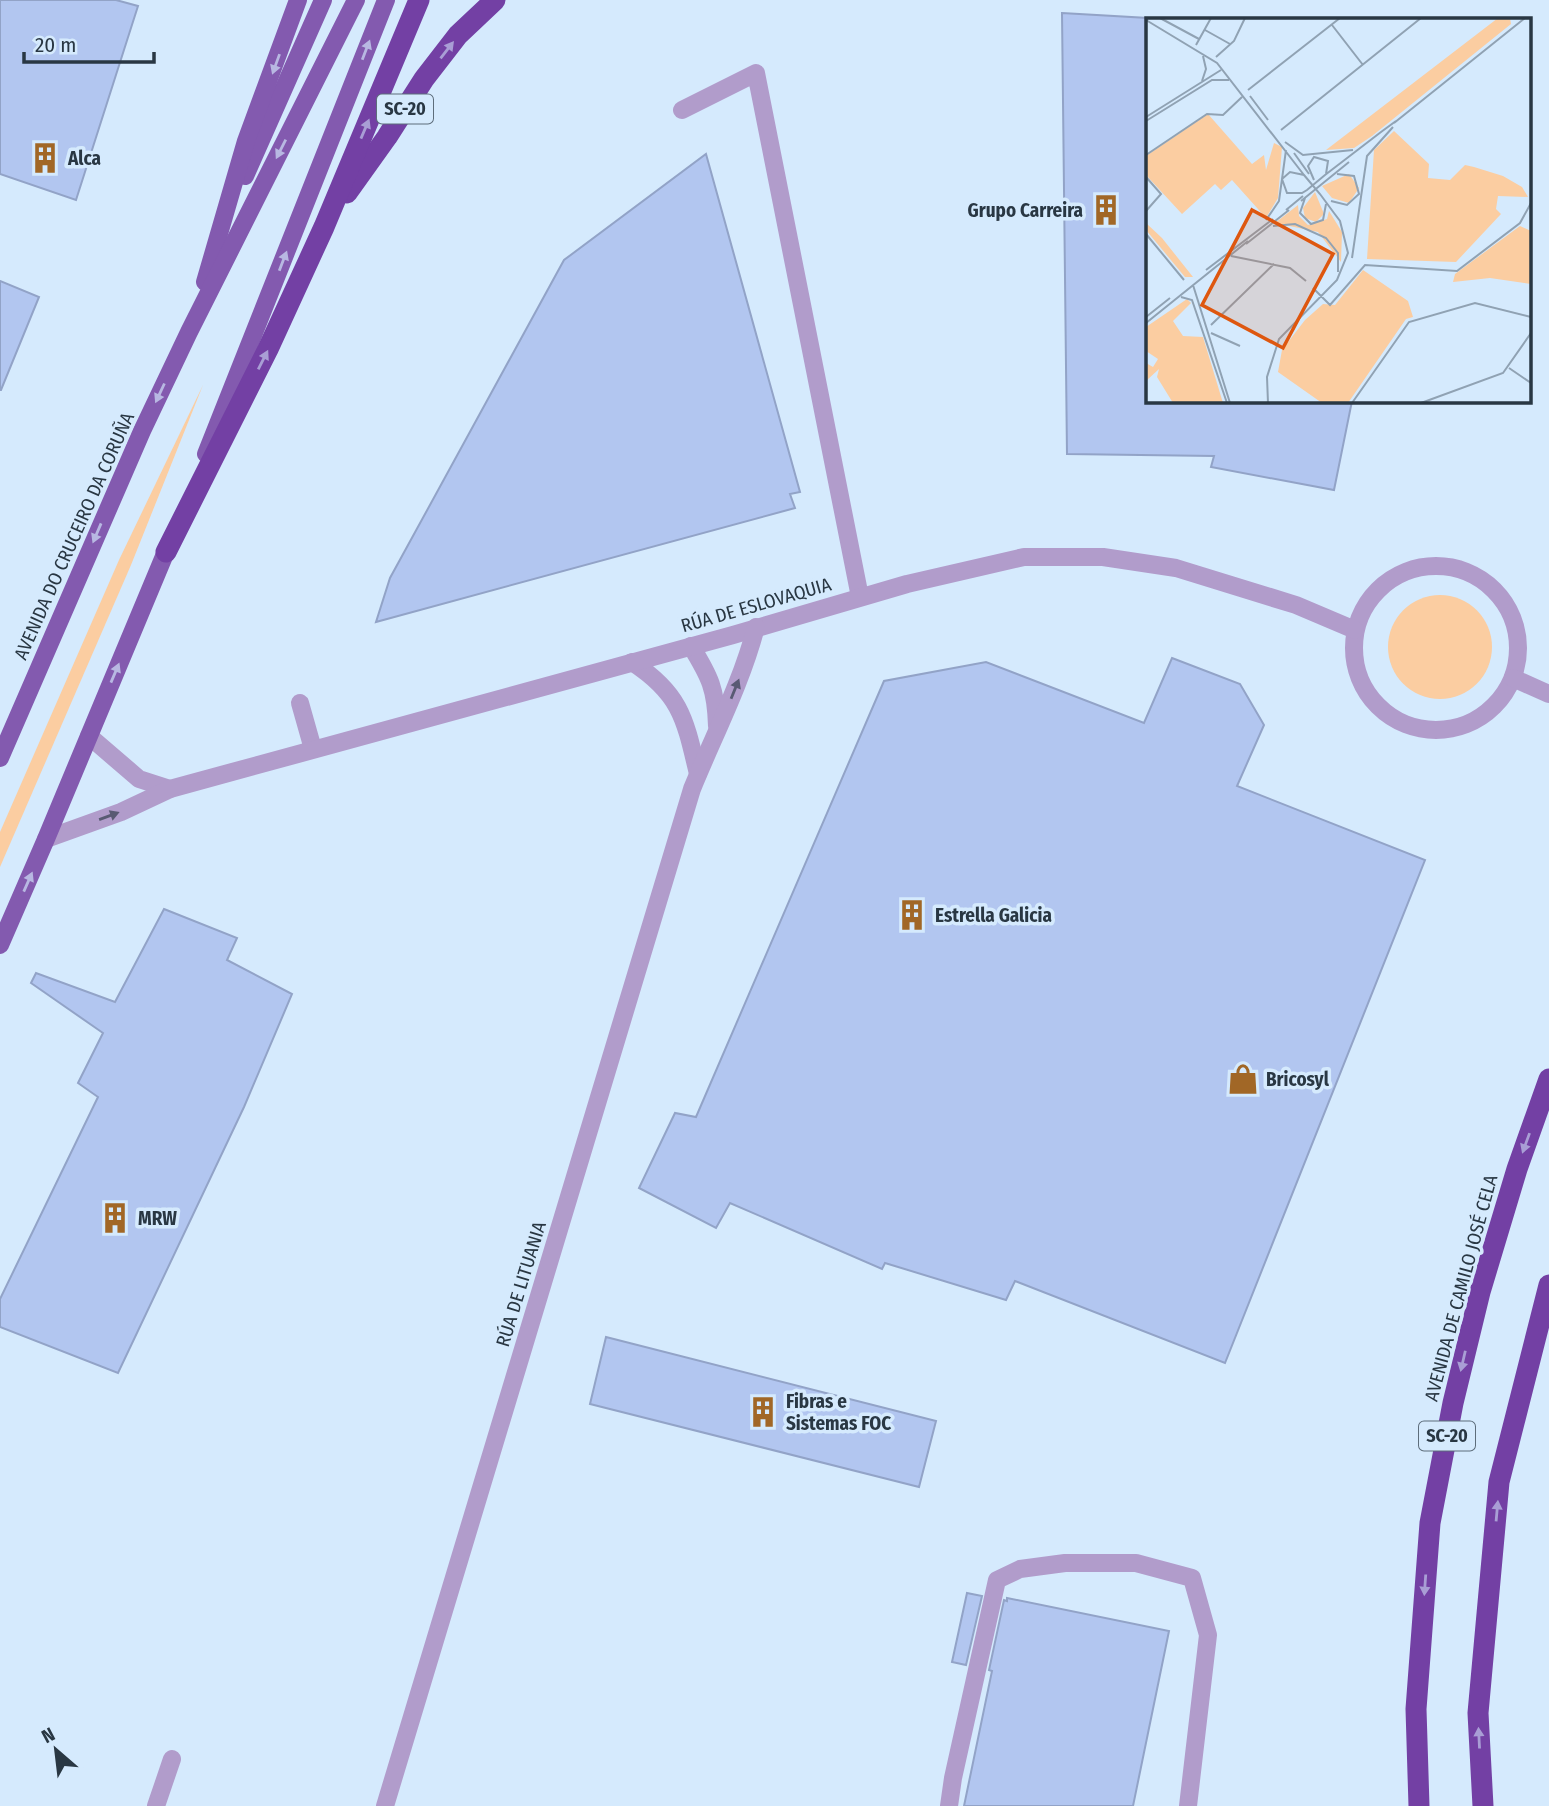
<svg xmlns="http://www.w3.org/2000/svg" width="1549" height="1806" viewBox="0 0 1549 1806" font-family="'Fira Sans Condensed',sans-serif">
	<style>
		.green { fill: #fbcda1 }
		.building { fill: #b2c6f0; stroke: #92a3c7; stroke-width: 2 }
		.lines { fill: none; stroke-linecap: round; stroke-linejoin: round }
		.lane { stroke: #b19ccb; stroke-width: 18 }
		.street { stroke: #b19ccb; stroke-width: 18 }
		.primary { stroke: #835aaf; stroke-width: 18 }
		.highway { stroke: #7340a4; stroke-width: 21 }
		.oneway { fill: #b8b8e2 }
		.oneway2 { fill: #a99ed5 }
		.oneway3 { fill: #595a73 }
		.labels { text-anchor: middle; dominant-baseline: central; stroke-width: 7; stroke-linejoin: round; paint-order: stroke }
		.shield { fill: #d5eafd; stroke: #5d6d7b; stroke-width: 2 }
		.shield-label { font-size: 18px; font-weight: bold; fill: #293743 }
		.poi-label { font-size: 19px; font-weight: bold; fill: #293743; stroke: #d5eafd; text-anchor: start }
		.street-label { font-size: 19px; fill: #293743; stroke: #d5eafd }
		.inset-road { fill: none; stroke: #90a2b3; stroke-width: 2 }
		.view { fill: #de570f; fill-opacity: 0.15; stroke: #de570f; stroke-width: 3.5 }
		.inset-edge { fill: none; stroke: #293743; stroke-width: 3.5 }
	</style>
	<rect width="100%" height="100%" fill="#d5eafd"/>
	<g class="green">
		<polygon points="203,385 131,565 0,867 0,832 119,560"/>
		<circle cx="1440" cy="647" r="52"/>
	</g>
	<g class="building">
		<polygon points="0,0 116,0 138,6 76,200 0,174"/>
		<polygon points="1062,13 1148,18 1148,401 1352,401 1334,490 1211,467 1214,456 1067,454"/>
		<polygon points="706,154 800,492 790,494 795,508 376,622 390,578 564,260"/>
		<polygon points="0,281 39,297 1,390 0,390"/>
		<polygon points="1172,658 1240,684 1264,725 1237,786 1425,860 1225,1363 1015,1281 1006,1300 885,1263 882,1269 730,1203 716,1228 639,1188 675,1113 696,1117 884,681 986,662 1144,723"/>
		<polygon points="164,909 237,938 227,960 292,994 244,1107 118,1373 0,1327 0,1299 98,1097 78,1083 103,1033 31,983 36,973 115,1002"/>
		<polygon points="606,1337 936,1421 919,1487 590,1404"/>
		<polygon points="967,1593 982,1596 966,1665 952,1662"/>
		<polygon points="1007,1598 1169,1631 1133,1806 964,1806 992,1671 989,1670 1004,1600 1007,1601"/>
	</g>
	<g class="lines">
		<g class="lane">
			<polyline points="682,110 756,73 860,597"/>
			<polyline points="300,703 313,749"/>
			<polyline points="156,1806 172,1759"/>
			<polyline points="949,1806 953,1778 997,1580 1020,1569 1065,1563 1136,1563 1192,1578 1208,1635 1188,1806"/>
		</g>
		<g class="street">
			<circle cx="1436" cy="648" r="82"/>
			<path d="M691,646C710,677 716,689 717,726"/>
			<path d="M632,662C681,694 685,719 698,774"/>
			<polyline points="1513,678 1549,694"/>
			<polyline points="89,736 139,779 170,789"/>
			<polyline points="46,839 121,812 170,789 733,635 907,584 1024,557 1103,557 1176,568 1296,605 1355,630"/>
			<path d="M385,1806L692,789C714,735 741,684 756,627"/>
		</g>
		<g class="primary">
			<polyline points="245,176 323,0"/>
			<polyline points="205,282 246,141 298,0"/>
			<polyline points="206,454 386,0"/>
			<polyline points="0,758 142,431 189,332 356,0"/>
			<polyline points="0,945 46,839 170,542"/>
		</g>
		<g class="highway">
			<polyline points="347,193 387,137 424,79 458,35 495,0"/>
			<polyline points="166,552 268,349 324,227 419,0"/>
			<polyline points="1419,1806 1416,1709 1430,1523 1453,1403 1480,1292 1517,1169 1549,1079"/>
			<polyline points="1483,1806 1478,1713 1499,1482 1549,1285"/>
		</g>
	</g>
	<defs><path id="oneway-solid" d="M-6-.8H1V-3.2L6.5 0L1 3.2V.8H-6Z" transform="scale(1.75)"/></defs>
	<g class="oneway">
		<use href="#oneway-solid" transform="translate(366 50) rotate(-69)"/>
		<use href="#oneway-solid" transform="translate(276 64) rotate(110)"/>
		<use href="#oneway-solid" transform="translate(281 149) rotate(117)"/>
		<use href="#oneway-solid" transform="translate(283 261) rotate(-69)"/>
		<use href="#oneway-solid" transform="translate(160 393) rotate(115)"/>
		<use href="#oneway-solid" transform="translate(97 533) rotate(113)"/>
		<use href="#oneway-solid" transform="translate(115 673) rotate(-67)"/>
		<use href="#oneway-solid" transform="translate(28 882) rotate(-66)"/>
	</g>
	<g class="oneway2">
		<use href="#oneway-solid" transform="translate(447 50) rotate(-52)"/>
		<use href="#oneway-solid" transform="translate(365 129) rotate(-67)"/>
		<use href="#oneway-solid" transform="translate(263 360) rotate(-63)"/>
		<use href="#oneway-solid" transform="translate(1526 1143) rotate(110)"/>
		<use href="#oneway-solid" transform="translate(1463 1361) rotate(103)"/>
		<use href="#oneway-solid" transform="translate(1497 1511) rotate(-85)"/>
		<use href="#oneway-solid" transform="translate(1425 1585) rotate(94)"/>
		<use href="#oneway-solid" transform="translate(1479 1738) rotate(-93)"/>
	</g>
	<g class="oneway3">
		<use href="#oneway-solid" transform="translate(735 689) rotate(-68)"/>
		<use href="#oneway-solid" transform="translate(109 816) rotate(-20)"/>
	</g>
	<defs>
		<symbol id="building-bare" viewBox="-9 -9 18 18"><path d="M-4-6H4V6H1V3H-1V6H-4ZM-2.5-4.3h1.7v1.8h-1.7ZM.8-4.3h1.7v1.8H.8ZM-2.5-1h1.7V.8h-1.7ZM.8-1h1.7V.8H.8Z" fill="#a16726" stroke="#d5eafd" stroke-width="2.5" paint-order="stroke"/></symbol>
		<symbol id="shop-bare" viewBox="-9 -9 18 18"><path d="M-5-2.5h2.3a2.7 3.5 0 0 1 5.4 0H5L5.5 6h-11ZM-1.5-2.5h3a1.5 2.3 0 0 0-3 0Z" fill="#a16726" stroke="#d5eafd" stroke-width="2.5" paint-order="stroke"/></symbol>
	</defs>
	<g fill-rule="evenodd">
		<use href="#building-bare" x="23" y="136" width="44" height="44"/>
		<use href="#building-bare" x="1084" y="188" width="44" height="44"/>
		<use href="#building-bare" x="890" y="893" width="44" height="44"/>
		<use href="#shop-bare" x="1221" y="1057" width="44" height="44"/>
		<use href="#building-bare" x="93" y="1196" width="44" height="44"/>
		<use href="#building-bare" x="741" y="1390" width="44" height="44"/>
	</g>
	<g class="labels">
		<g class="shield">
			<rect x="377" y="94.5" width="56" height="29" rx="5"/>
			<rect x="1419" y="1421.5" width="56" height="29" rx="5"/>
		</g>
		<g class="shield-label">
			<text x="405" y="109">SC-20</text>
			<text x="1447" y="1436">SC-20</text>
		</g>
		<g class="poi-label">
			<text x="68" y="158">Alca</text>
			<text x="1083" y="210" text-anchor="end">Grupo Carreira</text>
			<text x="935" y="915">Estrella Galicia</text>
			<text x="1266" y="1079">Bricosyl</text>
			<text x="138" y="1218">MRW</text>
			<text x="786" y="1401">Fibras e<tspan x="786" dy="22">Sistemas FOC</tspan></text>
		</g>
		<g class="street-label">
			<text transform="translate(74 536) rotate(-66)">AVENIDA DO CRUCEIRO DA CORUÑA</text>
			<text transform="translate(756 605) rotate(-16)">RÚA DE ESLOVAQUIA</text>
			<text transform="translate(521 1284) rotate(-73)">RÚA DE LITUANIA</text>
			<text transform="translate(1461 1288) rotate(-75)">AVENIDA DE CAMILO JOSÉ CELA</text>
		</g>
	</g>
	<g transform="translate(1146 18)">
		<rect width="385" height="385" fill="#d5eafd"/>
		<path d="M352,0H364L365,6L226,118L208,130L180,132ZM62,96L106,146L118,137L120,152L128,125L136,129L132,180L120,200L86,162L75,172L69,166L36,196L0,157V138ZM248,113L283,146L282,160L304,162L319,147L328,149L357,158L376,169L382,179L352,178L350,191L355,196L310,244L221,241L228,132ZM203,156L213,170L203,185L186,180L176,168ZM169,174L178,196L170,204L159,200L157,190ZM152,187L153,198L162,207L181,201L183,193L196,214L195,244L172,214L129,205ZM0,205L16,220L47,259H39L0,212ZM374,208L385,213V266L344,260L307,264L309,256ZM217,252L262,283L267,299L260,301L202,385H176L132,354L136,332L159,302L177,286L189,287ZM41,281L45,285L27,303L37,318L57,319L77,385H27L11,359L13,351L0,363V345L7,349L12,341L0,333V309Z" fill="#fbcda1"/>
		<path class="inset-road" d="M14,0L53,21M0,2L71,45L158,157M186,7L217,47M59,12L84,26M50,27L65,0M70,39L88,23L99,0M56,63L60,51L57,38M102,72L194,0M104,78L122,102M0,99L75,52M0,103L66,62H83M248,105L379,0M135,112L275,0M139,124L157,137L207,132M148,135L163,156M0,137L61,96L77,97L96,79M0,159L15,176L0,193M168,162L162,148L168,139L182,143L180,156M159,180L154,195L165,206L177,202L180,186M155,183L203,144M185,183L201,187L213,176L208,158L191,156M140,192L157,178M120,202L133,183L140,132M127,208L149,206L180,220L192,235V254M0,216L38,262M100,226L143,192M85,238L144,250L160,263M206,240L221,138L247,109M60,252L127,201M47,267L84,385M167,270L184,287L219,247L311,253L374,205L385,185M35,279L46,282L81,385M0,299L24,280M0,305L102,223M65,307L128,246M65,315L94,328M363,350L385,365M122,385L121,359L133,321L191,262L202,235L194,203L188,195L174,176L163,163L158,157L144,154L136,161L141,175H156L161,172L179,157L235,114L250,103M206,385L263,304L329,285L385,299M275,385L357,355L385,315"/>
		<path class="view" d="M106,192L187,236L137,330L56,287Z"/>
		<rect width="385" height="385" class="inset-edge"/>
	</g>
	<g transform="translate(56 1750) rotate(332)" stroke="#d5eafd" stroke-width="5" paint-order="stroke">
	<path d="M0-5L12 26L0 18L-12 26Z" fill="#293743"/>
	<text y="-10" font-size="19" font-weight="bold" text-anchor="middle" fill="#293743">N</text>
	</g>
	<path d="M24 52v10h130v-10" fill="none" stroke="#293743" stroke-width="3.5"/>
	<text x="35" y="52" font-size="21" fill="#293743" stroke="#d5eafd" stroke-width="5" paint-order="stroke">20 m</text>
</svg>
